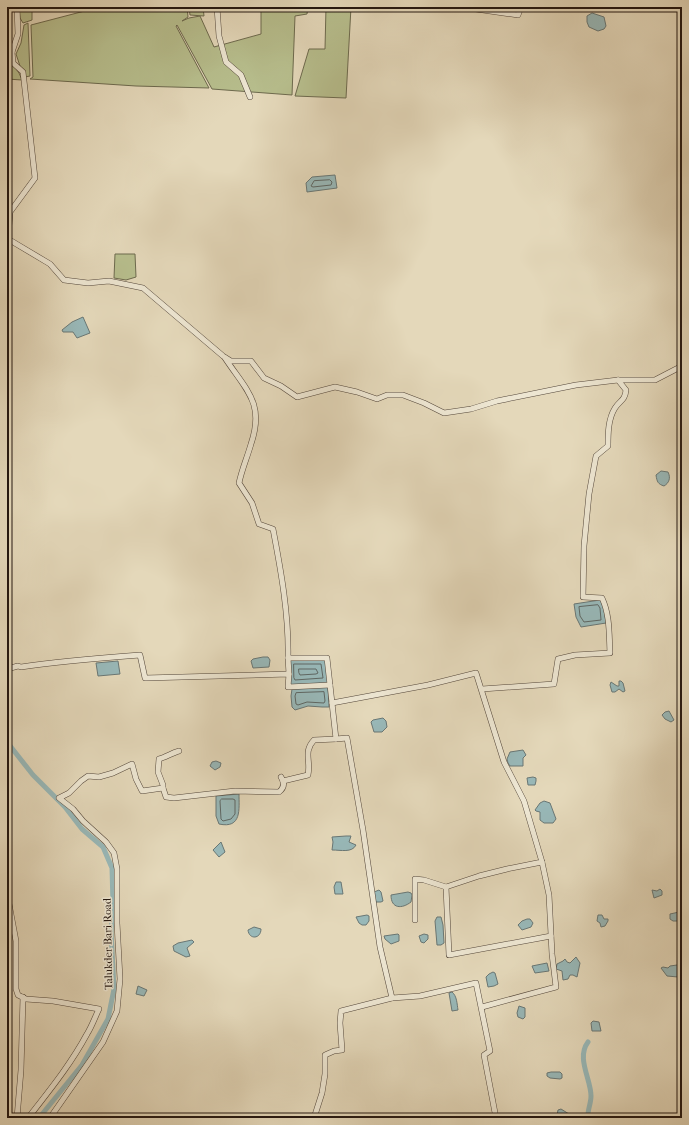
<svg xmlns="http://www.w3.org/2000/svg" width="689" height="1125" viewBox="0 0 689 1125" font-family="'IM FELL French Canon',serif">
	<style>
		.green { fill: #b7be8d; stroke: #6d6a4e }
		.water { fill: #98b8b8; stroke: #697775 }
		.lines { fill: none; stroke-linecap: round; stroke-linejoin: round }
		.shore { stroke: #5e6764; stroke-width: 1 }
		.canal { stroke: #98b8b8; stroke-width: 5 }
		.street-casing { stroke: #53463a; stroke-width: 6 }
		.street { stroke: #ede6d2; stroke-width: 5 }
		.labels { text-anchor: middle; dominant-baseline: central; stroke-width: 3; stroke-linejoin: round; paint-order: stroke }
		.street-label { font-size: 11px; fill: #231610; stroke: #ede6d2 }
	</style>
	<rect width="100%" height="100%" fill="#e4d8ba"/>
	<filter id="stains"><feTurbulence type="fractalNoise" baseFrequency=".005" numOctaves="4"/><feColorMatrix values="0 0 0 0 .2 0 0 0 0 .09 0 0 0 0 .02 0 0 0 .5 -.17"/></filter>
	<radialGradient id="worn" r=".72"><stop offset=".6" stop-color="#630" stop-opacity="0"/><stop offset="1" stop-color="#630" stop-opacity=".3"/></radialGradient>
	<g class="green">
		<polygon points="19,7 32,7 32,20 23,23 20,18"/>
		<polygon points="100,7 187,7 188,17 182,21 189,18 200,16 214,47 261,34 261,7 308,7 307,14 295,16 292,95 212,89 177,25 176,26 209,88 136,86 30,79 33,77 31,25"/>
		<polygon points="189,7 203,7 204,16 190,15"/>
		<polygon points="326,7 351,7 346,98 295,96 309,49 325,49"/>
		<polygon points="28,23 30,76 25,77 25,72 20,66 16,54 21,43 24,25"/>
		<polygon points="11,62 19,73 22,80 7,79 7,65"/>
		<polygon points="115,254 135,254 136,277 126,280 114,278"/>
	</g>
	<g class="water">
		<polygon points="592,13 604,17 606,26 604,29 598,31 589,27 587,22 587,16"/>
		<polygon points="335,175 337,188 307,192 306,183 312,177"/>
		<polygon points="83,317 90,333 77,338 73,332 63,332 62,330 72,322"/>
		<path d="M661,471L668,472C671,478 669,483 664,486C658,484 657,482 656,475Z"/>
		<polygon points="600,600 604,606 606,623 581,627 576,617 574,604"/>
		<polygon points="263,657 268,657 270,660 269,667 253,668 251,661 253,659"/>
		<polygon points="290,660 326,660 328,683 290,685"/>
		<polygon points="118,661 120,674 98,676 96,663"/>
		<polygon points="619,681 621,681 623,683 625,691 623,692 619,689 615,692 612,692 610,685 611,682 617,686 619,686"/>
		<polygon points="328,687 329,707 322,707 308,706 295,710 292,707 291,696 292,689"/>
		<polygon points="669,711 674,720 671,722 665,719 662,715 665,712"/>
		<polygon points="383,718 386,721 387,727 382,732 374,732 371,722 373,720"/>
		<polygon points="523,750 526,755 523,758 523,766 510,766 508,763 507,759 510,752"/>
		<polygon points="216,761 221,763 220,767 215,770 210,766 212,762"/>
		<polygon points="533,777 536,778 536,781 535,785 528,785 527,778"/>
		<path d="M239,794C239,809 242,829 219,824L216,816V796Z"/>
		<polygon points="544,801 550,803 556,819 553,823 544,823 540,820 540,812 536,811 535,810 540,803"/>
		<path d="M346,836H351L349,842L356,845C352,853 341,850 332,850L333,842L332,837Z"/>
		<polygon points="221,842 225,852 219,857 213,850"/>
		<polygon points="336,882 341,882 343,894 335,894 334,887"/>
		<polygon points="660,889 662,891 662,895 654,898 652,890 657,891"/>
		<polygon points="379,890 381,892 383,901 381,902 375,902 374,892"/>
		<path d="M408,892L411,893L412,895L411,902C402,909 391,909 391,895Z"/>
		<polygon points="679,912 679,918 678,921 673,921 670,919 670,914"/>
		<polygon points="367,915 369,916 369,921 366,925 362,925 359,923 356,917"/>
		<polygon points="598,915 602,915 604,919 608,919 608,921 605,926 601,927 600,923 597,921"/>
		<polygon points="437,917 441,917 443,925 444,943 441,945 437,945 435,921"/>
		<polygon points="527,919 530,919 533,923 531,927 522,930 518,925 522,921"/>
		<path d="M254,927L261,929C261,939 249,940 248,930Z"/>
		<polygon points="398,934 399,935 399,941 391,944 385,939 384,936"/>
		<polygon points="424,934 428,935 428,939 424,943 421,942 419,936"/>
		<polygon points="192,940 194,942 187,948 190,956 186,957 174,951 173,946 178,943"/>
		<polygon points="576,957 580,963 577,977 573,975 570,975 568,979 563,980 562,971 556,969 557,964 563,961 565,959 567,962 570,963"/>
		<polygon points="547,963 549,971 535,973 532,966"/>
		<polygon points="677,965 679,966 678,977 667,976 661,968 663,967 668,968 670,966"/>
		<polygon points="493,972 495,973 498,984 494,986 488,987 486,977 489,974"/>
		<polygon points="138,986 147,990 144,996 136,994"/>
		<path d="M452,992C457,996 457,1004 458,1010L452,1011L449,993Z"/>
		<polygon points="519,1006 525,1008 525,1017 523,1019 518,1017 517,1013"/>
		<polygon points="593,1021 599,1022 601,1031 592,1031 591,1023"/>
		<polygon points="551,1072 560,1072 562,1074 562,1078 560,1079 550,1078 547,1076 547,1073"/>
		<polygon points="561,1109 569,1114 567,1118 557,1115 558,1110"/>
	</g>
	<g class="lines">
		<g class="shore">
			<polygon points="330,180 332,182 331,185 313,187 311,186 314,181"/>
			<polygon points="598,605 600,608 601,620 584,622 580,616 579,607"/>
			<polygon points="294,664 321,664 323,678 295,680 294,678"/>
			<polygon points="299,669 316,669 318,673 316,674 300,675 299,673"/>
			<polygon points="324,692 325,701 324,703 307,702 298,705 296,704 295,696 296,693"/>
			<polygon points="222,799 233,799 235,800 235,814 231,819 223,821 221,819 220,801"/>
		</g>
		<g class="canal">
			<polyline points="7,742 33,775 65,807 82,829 103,847 112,868 113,904 111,932 114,989 108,1019 82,1065 39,1118"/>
			<path d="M588,1118C587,1111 591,1104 591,1096C591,1079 576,1058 588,1042"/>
		</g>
		<defs>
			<g id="street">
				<polyline points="217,7 219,36 226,62 241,75 250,97"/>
				<polyline points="462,7 518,15 521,7"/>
				<polyline points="7,51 12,52 18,34 17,7"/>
				<polyline points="12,52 13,63 23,72 35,178 10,212 8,239 50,264 64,280 88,283 109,281 143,288 223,356 231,361 251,361 264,378 281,386 297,397 335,387 357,392 377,399 387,395 403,395 424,403 444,413 471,409 497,401 576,385 618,380 655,380 682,366"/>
				<path d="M225,358C246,390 265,403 251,444C247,458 242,469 239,483L252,503L259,524L273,529C281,571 289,615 288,658H327L332,703L428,685L476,673L504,762L524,801L542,862L507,869L479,876L446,887L424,880L415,879V920"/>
				<polyline points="288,658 289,674"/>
				<path d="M7,669L18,666L21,667C60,661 100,658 140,655L145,678L289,674L288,687L330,685"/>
				<path d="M482,689L554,684L558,659L575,655L610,653C609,634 610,615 602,598L583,597L584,546L589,494L596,456L608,446C608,434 608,419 615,408C620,400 625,401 626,390L618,380"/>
				<polyline points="336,739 347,738 363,830 380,947 392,998 420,996 476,983 490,1051 484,1055 496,1118"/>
				<path d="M283,781L308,775C311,760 303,752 314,740L336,739L332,703"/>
				<path d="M163,788L166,797L174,798L235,791L279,792C284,788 285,783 281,777"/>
				<polyline points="446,887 449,955 551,936"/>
				<path d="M7,893L16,941V989L18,995L26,999L53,1001L99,1009C95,1017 92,1026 87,1034C71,1064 49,1091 28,1118"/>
				<polyline points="482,1007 556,987 552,954 549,895 542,862"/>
				<polyline points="17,1118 21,1070 23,997"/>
				<path d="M50,1118L103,1042L117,1011L120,979L117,923V869L114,853L106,842L83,821L73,809L59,798L69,793L81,781L88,776L99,777L113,773L132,764L136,779L142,791L163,788V785L158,772L159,759C166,757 172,753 179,751"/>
				<polyline points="314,1118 322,1093 325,1074 325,1055 334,1051 342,1050 340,1023 341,1011 392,998"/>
			</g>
		</defs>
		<use href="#street" class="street-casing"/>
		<use href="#street" class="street"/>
	</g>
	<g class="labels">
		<g class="street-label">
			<text transform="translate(108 944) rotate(-91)">Talukder Bari Road</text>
		</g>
	</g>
	<rect width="689" height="1125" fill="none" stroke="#e4d8ba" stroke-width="24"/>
	<rect x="8" y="8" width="673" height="1109" fill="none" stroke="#231610" stroke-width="2"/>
	<rect x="12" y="12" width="665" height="1101" fill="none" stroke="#231610"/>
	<rect width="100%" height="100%" filter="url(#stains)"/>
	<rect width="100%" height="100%" fill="url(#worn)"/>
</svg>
